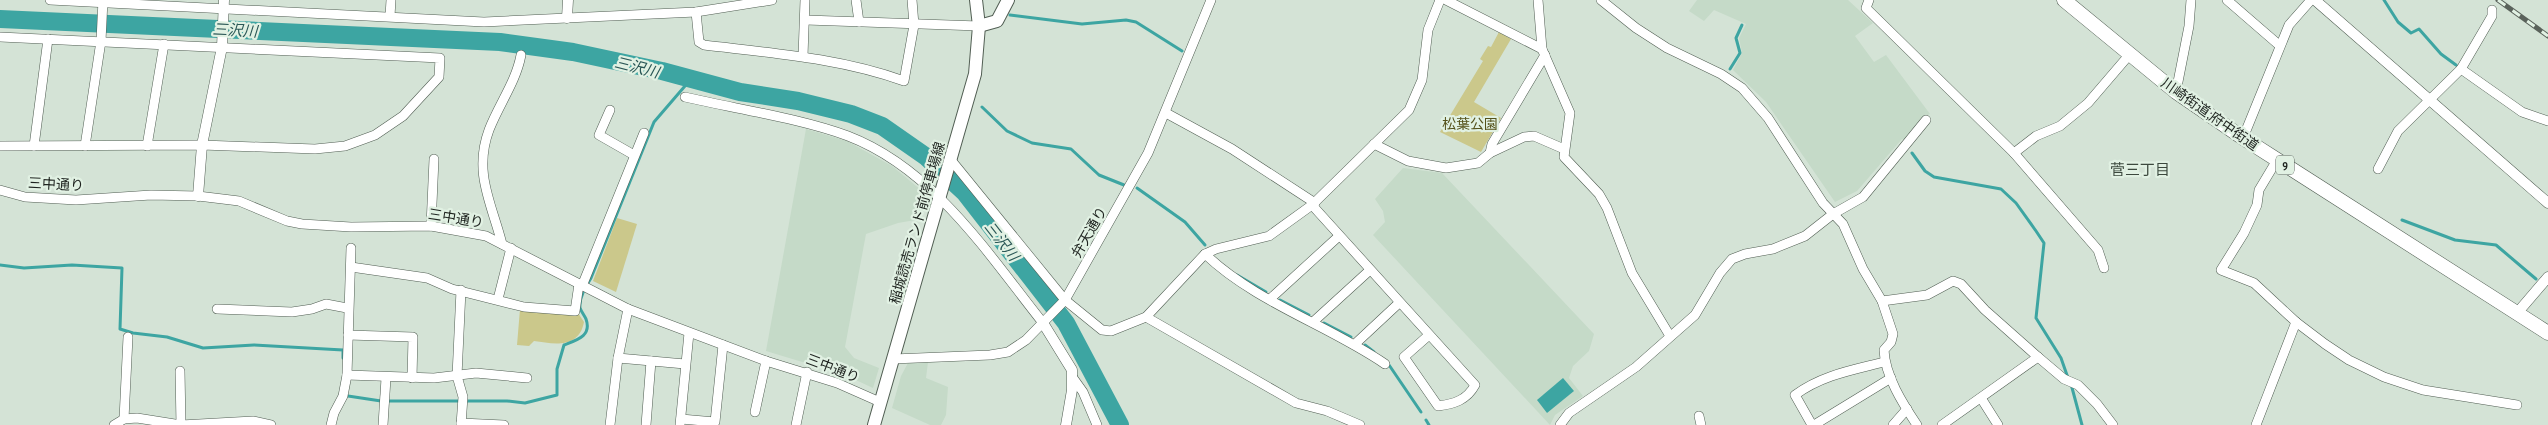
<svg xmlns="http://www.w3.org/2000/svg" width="2548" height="425" viewBox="0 0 2548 425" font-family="'PT Sans Narrow','Noto Sans JP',sans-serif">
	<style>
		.built { fill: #c5dac8 }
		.green { fill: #cbc88b }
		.water { fill: #3da5a2 }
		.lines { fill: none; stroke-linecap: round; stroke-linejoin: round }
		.stream { stroke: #3da5a2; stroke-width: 3 }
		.river { stroke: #3da5a2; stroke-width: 18 }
		.minor-casing { stroke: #515e53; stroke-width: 10 }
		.tertiary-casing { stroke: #515e53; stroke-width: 11 }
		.secondary-casing { stroke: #515e53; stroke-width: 14 }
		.primary-casing { stroke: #515e53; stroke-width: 15 }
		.minor { stroke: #fff; stroke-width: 9 }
		.tertiary { stroke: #fff; stroke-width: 10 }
		.secondary { stroke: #fff; stroke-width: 12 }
		.primary { stroke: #fff; stroke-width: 14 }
		.rail-casing { stroke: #5a625b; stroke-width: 5 }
		.rail { stroke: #e1f1e3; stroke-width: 3; stroke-dasharray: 9; stroke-linecap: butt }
		.labels { text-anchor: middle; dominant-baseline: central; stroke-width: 4.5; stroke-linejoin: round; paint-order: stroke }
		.shield { fill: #e1f1e3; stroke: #58615a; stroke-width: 1 }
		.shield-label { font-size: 12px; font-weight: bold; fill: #1e231f }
		.street-label { font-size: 14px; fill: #1e231f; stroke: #e1f1e3 }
		.park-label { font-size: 14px; fill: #55521b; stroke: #e1f1e3 }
		.water-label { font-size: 15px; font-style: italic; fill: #2a5756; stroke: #e1f1e3 }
		.neighbourhood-label { font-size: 15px; fill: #3c493e; stroke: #e1f1e3 }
	</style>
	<rect width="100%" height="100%" fill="#d4e3d6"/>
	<g class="built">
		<polygon points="1697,0 1848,0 1873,23 1855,36 1874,62 1886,55 1930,114 1923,117 1907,141 1902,139 1857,191 1835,202 1766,102 1733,70 1742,53 1739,38 1746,24 1714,10 1704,21 1689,11"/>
		<polygon points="806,129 847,141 892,166 927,195 921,219 898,223 866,234 845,347 854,358 879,368 873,388 845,375 766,351"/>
		<polygon points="1403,168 1442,173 1594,334 1589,351 1573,366 1569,378 1583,396 1555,415 1550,425 1373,235 1385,222 1383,211 1375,199"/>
		<polygon points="928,362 926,378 948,387 946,415 941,425 930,425 892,408 901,376 908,363"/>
	</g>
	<g class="green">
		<polygon points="1499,32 1511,39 1474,102 1501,118 1481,152 1440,132 1483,61 1480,59 1488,46 1491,47"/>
		<polygon points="617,218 637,224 616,292 593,281"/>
		<path d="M520,309L576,316L578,313L584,322C579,349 554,344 534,341L529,346L517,345Z"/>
	</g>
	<polygon class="water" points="1563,378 1574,391 1547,413 1537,400"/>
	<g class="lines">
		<g class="stream">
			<polyline points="2384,0 2398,22 2411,33 2419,29 2441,54 2456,65"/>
			<polyline points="1010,15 1082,24 1126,20 1136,22 1182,51"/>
			<polyline points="1730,69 1740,53 1736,38 1742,25"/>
			<polyline points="982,107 1007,131 1032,143 1071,149 1099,175 1124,185"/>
			<polyline points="1912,153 1925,171 1934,177 2001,189 2016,203 2036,231 2044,243 2036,318 2061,358 2068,378"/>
			<polyline points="1137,188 1185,222 1205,245"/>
			<polyline points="2402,220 2455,240 2496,245 2536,279"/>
			<polyline points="0,265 24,268 72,265 122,268 120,329 133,333 167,337 203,348 254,345 343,350 343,358"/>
			<polyline points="1237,275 1266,292"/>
			<polyline points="1280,300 1309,315"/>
			<polyline points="1324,323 1351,337"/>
			<polyline points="1365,345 1374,352"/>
			<polyline points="1387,362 1421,412"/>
			<polyline points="2071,384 2082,425"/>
			<path d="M348,396L381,401H507L525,403L557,395V369L564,345C577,340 592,336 586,319C584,315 581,311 580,308C579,297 586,286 591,278L654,122L691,79"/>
			<polyline points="1426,420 1429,425"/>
		</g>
		<polyline class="river" points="0,19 500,42 573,52 662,71 740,92 798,101 851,114 882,126 925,156 965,193 1066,323 1120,425"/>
		<defs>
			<g id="minor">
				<polyline points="50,0 484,22 696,12 772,0"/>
				<polyline points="856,0 859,22"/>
				<polyline points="1446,0 1542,49"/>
				<polyline points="1538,0 1542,49 1570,113 1564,157 1599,194 1607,208 1632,273 1670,336"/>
				<path d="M1601,0L1636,28L1667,48L1721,74L1742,88L1768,118L1823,203L1843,224L1863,269L1882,301L1893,334L1891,342L1884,350C1885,376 1903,404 1917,425"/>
				<polyline points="1869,0 1866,8 2014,153 2098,250 2104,268"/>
				<polyline points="2227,0 2279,45"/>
				<path d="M696,12L699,42L704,45C771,53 840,58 904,81L914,25L912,0"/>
				<polyline points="390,16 391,0"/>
				<polyline points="806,20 979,26"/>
				<polyline points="0,37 440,58 439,77 403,116 375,135 345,146 315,149 202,145 0,146"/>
				<polyline points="803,56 805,0"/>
				<polyline points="2461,69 2522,112 2548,121"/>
				<polyline points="2176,92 2189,26 2191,0"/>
				<path d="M685,97C736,109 799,118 848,136C934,169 988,254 1043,323"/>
				<polyline points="610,110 599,135 634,155"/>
				<polyline points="1166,113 1232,149 1315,203"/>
				<polyline points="2243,138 2289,25 2311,0"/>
				<polyline points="1374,144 1408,161 1446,168 1478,163 1490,153 1524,137 1534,136 1564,149"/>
				<polyline points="34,146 48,39"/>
				<polyline points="85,146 101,41 103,0"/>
				<polyline points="147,146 164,44"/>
				<polyline points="1490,153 1492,144 1545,55"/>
				<polyline points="2014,153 2036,136 2060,126 2088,103 2130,54"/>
				<polyline points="951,160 1065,300 1102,330 1111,331 1146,317 1205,254 1216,249 1269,236 1312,205 1409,110 1422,80 1428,30 1440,0"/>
				<polyline points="2277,160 2259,190 2257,205 2244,233 2221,270 2254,283 2296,322 2325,344 2349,360 2384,377 2423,390 2517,405"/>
				<polyline points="2378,169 2398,131 2461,69 2492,16 2492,10"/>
				<polyline points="0,190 25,197 76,200 151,195 198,196 239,201 287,221 302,224 351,227 431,226 486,236 628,309 766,361 837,383 880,402"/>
				<path d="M1312,205L1475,385C1467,400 1454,404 1438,406L1404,357L1429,335"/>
				<polyline points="431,226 434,159"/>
				<path d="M502,244C492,204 473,173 489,130C499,104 516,82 521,55"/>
				<path d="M1205,254C1255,302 1328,325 1385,364"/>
				<polyline points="351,267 427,278 452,289 524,307 575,311 579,284"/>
				<polyline points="582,286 644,133"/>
				<polyline points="461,290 457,376 463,397 461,425"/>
				<polyline points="498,299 511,248"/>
				<polyline points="1270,299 1339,236"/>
				<polyline points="1882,301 1927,295 1953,281 1961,284 1985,310 2038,357 2064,379 2078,385 2097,404 2113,425"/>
				<polyline points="217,309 292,312 312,309 326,304 347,308"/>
				<polyline points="1146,317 1296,403 1327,411 1360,425"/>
				<polyline points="1313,322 1370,270"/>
				<polyline points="348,335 413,337 412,378"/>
				<polyline points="1355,344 1399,303"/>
				<polyline points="618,358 685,364"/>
				<polyline points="893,359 990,355 1008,352 1026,340 1065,300 1148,153 1211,0"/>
				<polyline points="180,371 181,425"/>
				<polyline points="347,375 434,378 476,373 527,378"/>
				<polyline points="1073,378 1083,392 1097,425"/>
				<polyline points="1981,398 1998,425"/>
				<polyline points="755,412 766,361"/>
				<polyline points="1699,416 1701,425"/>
				<polyline points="124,419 128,337"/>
				<polyline points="681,419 715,422 723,345"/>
				<polyline points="461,423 504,425"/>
				<polyline points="114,425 124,419 137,418 181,425 253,421 271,425"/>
				<polyline points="331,425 334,413 343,396 347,375 351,248"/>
				<polyline points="383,425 386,378"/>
				<polyline points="610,425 618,358 628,309"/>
				<polyline points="646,425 651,361"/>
				<polyline points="680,425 689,333"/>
				<polyline points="796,425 807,372"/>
				<polyline points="1560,425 1569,413 1636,367 1695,315 1720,273 1732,259 1745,254 1773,249 1805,236 1833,214 1863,197 1926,120"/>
				<path d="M1812,425L1795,395C1822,375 1853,370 1884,362"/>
				<polyline points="1814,425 1891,378"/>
				<polyline points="1893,425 1907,409"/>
				<polyline points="1942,425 2038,357"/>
				<polyline points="2256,425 2296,322"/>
			</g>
			<g id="tertiary">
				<polyline points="2315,0 2548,203"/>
				<polyline points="567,18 568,0"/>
				<polyline points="198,196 202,145 222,47 224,0"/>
				<polyline points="2518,312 2548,277"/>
				<polyline points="1043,323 1072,370 1072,390 1066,425"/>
			</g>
			<g id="secondary">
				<polyline points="979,26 997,21 1008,0"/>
				<polyline points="874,425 975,74 979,26 976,0"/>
			</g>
			<polyline id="primary" points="2064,0 2176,92 2243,138 2548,333"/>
		</defs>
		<use href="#minor" class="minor-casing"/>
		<use href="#tertiary" class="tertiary-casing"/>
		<use href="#secondary" class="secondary-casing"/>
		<use href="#primary" class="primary-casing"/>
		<use href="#minor" class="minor"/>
		<use href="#tertiary" class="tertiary"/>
		<use href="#secondary" class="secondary"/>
		<use href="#primary" class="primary"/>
		<defs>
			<polyline id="rail" points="2498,0 2548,36"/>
		</defs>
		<use href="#rail" class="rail-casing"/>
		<use href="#rail" class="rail"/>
	</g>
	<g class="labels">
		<rect class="shield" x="2276" y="155.5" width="18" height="19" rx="4"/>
		<g class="shield-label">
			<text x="2285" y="165">9</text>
		</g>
		<g class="street-label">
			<text transform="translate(2210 114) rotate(35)">川崎街道;府中街道</text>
			<text transform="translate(56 184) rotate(3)">三中通り</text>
			<text transform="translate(456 218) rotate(9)">三中通り</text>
			<text transform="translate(917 223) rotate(-74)">稲城読売ランド前停車場線</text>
			<text transform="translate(1089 232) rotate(-60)">弁天通り</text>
			<text transform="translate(833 368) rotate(21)">三中通り</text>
		</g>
		<g class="park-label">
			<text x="1470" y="124">松葉公園</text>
		</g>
		<g class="water-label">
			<text transform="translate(235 30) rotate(3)">三沢川</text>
			<text transform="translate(637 67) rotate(14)">三沢川</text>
			<text transform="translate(1002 241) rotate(52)">三沢川</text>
		</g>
		<g class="neighbourhood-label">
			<text x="2140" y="169">菅三丁目</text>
		</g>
	</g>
</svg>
